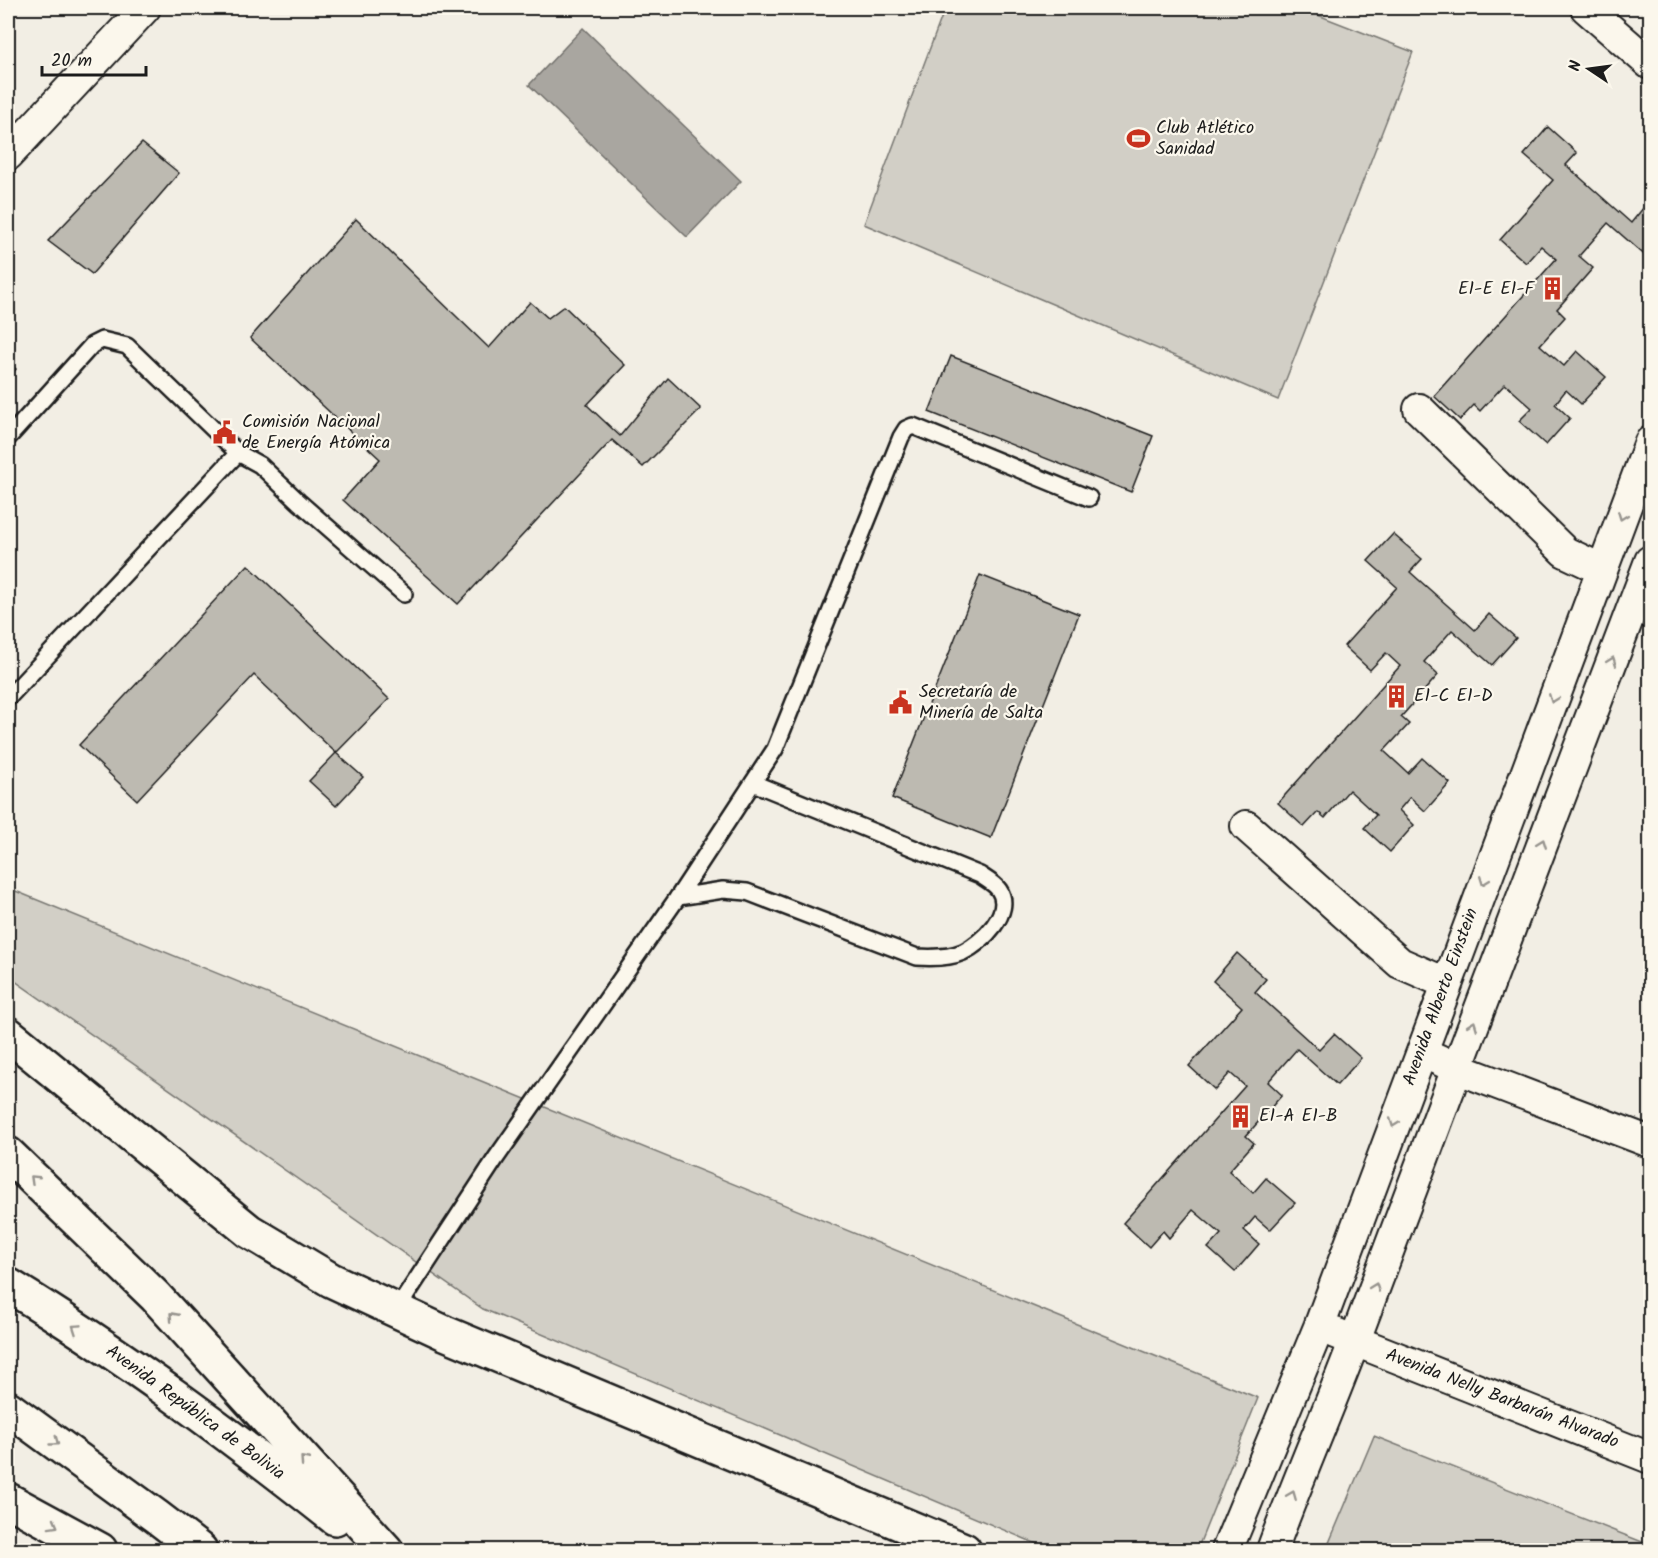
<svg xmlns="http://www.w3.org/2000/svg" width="1658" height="1558" viewBox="0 0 1658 1558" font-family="Kalam,sans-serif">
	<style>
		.green { fill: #d2cfc6; stroke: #777671; stroke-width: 1.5 }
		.water { fill: #a9a6a0; stroke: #716f6b; stroke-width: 1.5 }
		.building { fill: #bdbab1; stroke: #1c1c1c; stroke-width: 1.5 }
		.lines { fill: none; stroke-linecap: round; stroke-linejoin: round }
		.service-casing { stroke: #1c1c1c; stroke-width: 20 }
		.minor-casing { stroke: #1c1c1c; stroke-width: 34 }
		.tertiary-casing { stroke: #1c1c1c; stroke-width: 38 }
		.primary-casing { stroke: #1c1c1c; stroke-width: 38 }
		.service { stroke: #fbf7ec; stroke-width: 15 }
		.minor { stroke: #fbf7ec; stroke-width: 30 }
		.tertiary { stroke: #fbf7ec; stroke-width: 33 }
		.primary { stroke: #fbf7ec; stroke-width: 33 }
		.oneway { stroke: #97948e }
		.labels { text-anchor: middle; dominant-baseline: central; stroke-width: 4.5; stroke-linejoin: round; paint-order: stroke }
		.poi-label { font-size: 18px; fill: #1c1c1c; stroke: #fbf7ec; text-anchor: start }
		.street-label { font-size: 18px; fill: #1c1c1c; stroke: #fbf7ec }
	</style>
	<rect width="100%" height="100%" fill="#f2eee4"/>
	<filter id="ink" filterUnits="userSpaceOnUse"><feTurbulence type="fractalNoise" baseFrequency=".0167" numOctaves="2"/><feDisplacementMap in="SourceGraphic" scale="12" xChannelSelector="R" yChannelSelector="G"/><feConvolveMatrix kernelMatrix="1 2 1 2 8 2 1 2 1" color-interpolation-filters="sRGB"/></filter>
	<g filter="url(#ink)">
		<g class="green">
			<polygon points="945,8 1300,8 1413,52 1278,400 864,224"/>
			<polygon points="8,888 1258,1398 1197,1550 1051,1550 483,1309 8,976"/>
			<polygon points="1374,1436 1650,1545 1650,1550 1326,1550"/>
		</g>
		<polygon class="water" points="583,28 741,181 687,237 529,85"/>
		<g class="building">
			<polygon points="1548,127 1577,153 1566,165 1631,223 1644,207 1650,212 1650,255 1648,258 1608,223 1579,256 1593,268 1557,309 1565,317 1540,345 1564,366 1577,351 1606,377 1581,404 1566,390 1555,404 1570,418 1546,445 1519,421 1532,408 1505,384 1480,411 1474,405 1460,420 1434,396 1556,259 1541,246 1526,263 1500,240 1553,180 1524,155"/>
			<polygon points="142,143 179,173 92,274 48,241"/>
			<polygon points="356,219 489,348 530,302 548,318 564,306 625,365 587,405 620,436 668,378 701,409 643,467 612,440 458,604 343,500 380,459 250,338"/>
			<polygon points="951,356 1153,436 1131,492 929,412"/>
			<polygon points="8,362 16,369 8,378"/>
			<polygon points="1393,534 1422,559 1410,572 1475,630 1489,614 1516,638 1492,665 1452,630 1424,662 1438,675 1401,717 1409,724 1384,751 1408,773 1422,758 1450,783 1425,811 1410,797 1399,810 1414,825 1390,852 1364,828 1376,815 1349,790 1325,818 1318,812 1304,827 1278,803 1400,666 1386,653 1370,670 1344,646 1397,587 1368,561"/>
			<polygon points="248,565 389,699 336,753 254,675 137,800 79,745"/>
			<polygon points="980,575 1079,614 991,838 892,798"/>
			<polygon points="336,753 363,777 336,806 309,781"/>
			<polygon points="1237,953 1266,979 1255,992 1319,1050 1334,1034 1361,1058 1337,1085 1297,1049 1268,1082 1282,1095 1246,1136 1254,1143 1229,1171 1253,1193 1266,1178 1295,1203 1270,1230 1255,1217 1244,1230 1259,1244 1235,1272 1208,1248 1221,1234 1193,1210 1169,1238 1163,1231 1149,1247 1123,1223 1245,1086 1230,1073 1215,1090 1189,1066 1242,1007 1213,981"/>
		</g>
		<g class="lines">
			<defs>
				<g id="service">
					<polyline points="8,438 92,345 102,340 127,346 238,453 260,465 299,502 404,594"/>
					<polyline points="8,698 238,453"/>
					<path d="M678,897L723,890L747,892L917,957C932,958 949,958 963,952C982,943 1014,912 999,890C995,884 986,879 980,875L753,783"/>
					<polyline points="396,1311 496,1158 678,897 775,749 901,437 906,429 913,426 1089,498"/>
				</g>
				<g id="minor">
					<polyline points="1586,8 1650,64"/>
					<polyline points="8,155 145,8"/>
					<polyline points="1419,409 1565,552 1601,569"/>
					<polyline points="1246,826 1400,963 1446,983"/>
					<polyline points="1437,1059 1456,1068 1650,1142"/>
					<polyline points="1335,1333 1650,1458"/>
					<polyline points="1227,1550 1319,1327 1650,442"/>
					<path d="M1272,1550C1298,1479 1329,1409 1356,1337C1453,1078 1551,820 1650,561"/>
				</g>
				<polyline id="tertiary" points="8,1034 249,1231 331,1280 445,1333 964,1550"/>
				<g id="primary">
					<polyline points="8,1154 155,1296 386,1550"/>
					<path d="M8,1285C123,1355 229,1434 335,1518"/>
					<polyline points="8,1408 157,1517 200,1550"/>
					<polyline points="8,1500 100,1550"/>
				</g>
			</defs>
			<use href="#service" class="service-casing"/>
			<use href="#minor" class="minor-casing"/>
			<use href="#tertiary" class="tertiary-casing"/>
			<use href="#primary" class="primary-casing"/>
			<use href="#service" class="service"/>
			<use href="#minor" class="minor"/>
			<use href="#tertiary" class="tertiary"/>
			<use href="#primary" class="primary"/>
		</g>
		<defs><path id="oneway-chevron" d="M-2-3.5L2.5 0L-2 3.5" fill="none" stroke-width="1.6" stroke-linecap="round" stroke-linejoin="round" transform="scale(1.5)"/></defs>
		<g class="oneway">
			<use href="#oneway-chevron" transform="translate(1622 516) rotate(111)"/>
			<use href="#oneway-chevron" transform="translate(1612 661) rotate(-69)"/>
			<use href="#oneway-chevron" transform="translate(1553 699) rotate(111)"/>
			<use href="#oneway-chevron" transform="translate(1542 843) rotate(-69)"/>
			<use href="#oneway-chevron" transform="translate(1484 881) rotate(111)"/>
			<use href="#oneway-chevron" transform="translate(1473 1025) rotate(-69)"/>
			<use href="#oneway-chevron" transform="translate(1394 1123) rotate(110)"/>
			<use href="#oneway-chevron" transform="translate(34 1179) rotate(-136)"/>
			<use href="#oneway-chevron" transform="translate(1375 1287) rotate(-70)"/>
			<use href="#oneway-chevron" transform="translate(173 1316) rotate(-132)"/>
			<use href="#oneway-chevron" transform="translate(76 1328) rotate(-146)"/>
			<use href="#oneway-chevron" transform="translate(55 1442) rotate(36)"/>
			<use href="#oneway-chevron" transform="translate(304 1460) rotate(-132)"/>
			<use href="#oneway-chevron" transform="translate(1292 1495) rotate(-68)"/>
			<use href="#oneway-chevron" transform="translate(54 1525) rotate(29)"/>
		</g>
	</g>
	<defs>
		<symbol id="stadium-bare" viewBox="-9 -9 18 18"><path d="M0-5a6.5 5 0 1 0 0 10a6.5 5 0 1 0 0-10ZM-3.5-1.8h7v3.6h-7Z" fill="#c8321e" stroke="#fbf7ec" stroke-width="2.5" paint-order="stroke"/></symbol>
		<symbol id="building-bare" viewBox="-9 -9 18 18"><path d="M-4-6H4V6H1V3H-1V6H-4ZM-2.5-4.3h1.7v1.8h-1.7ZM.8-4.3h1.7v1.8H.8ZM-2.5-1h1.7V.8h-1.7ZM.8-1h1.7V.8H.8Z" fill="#c8321e" stroke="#fbf7ec" stroke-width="2.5" paint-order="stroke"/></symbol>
		<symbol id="civic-bare" viewBox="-9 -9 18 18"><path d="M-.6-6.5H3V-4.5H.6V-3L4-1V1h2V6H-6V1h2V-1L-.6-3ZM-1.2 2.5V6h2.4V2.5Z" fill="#c8321e" stroke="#fbf7ec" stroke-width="2.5" paint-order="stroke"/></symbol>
	</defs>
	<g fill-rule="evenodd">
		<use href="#stadium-bare" x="1122" y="122" width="33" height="33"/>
		<use href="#building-bare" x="1536" y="272" width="33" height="33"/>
		<use href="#civic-bare" x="208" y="416" width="33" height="33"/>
		<use href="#building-bare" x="1380" y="680" width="33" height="33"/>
		<use href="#civic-bare" x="884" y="686" width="33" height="33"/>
		<use href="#building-bare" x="1224" y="1100" width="33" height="33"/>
	</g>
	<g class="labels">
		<g class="poi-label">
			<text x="1156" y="128">Club Atlético<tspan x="1156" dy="21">Sanidad</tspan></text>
			<text x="1534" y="289" text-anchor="end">E1-E E1-F</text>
			<text x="242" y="422">Comisión Nacional<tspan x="242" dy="21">de Energía Atómica</tspan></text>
			<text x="919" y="692">Secretaría de<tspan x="919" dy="21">Minería de Salta</tspan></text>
			<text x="1414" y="696">E1-C E1-D</text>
			<text x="1259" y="1116">E1-A E1-B</text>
		</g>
		<g class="street-label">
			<text transform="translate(1441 997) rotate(-70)">Avenida Alberto Einstein</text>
			<text transform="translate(1502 1399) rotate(21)">Avenida Nelly Barbarán Alvarado</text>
			<text transform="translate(195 1413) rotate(36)">Avenida República de Bolivia</text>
		</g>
	</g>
	<rect width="1658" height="1558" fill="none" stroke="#fbf7ec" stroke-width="30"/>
	<rect x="15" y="15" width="1628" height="1528" fill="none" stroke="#1c1c1c" stroke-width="2" filter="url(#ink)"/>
	<g transform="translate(1589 69) rotate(283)" stroke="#fbf7ec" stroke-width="4.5" paint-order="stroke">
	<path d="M0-4.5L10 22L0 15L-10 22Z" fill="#1c1c1c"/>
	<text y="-9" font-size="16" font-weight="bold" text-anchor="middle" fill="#1c1c1c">N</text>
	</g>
	<path d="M42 66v9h104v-9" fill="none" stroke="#1c1c1c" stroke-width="3"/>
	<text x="51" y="66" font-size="18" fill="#1c1c1c" stroke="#fbf7ec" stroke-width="4.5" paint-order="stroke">20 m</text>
</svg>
